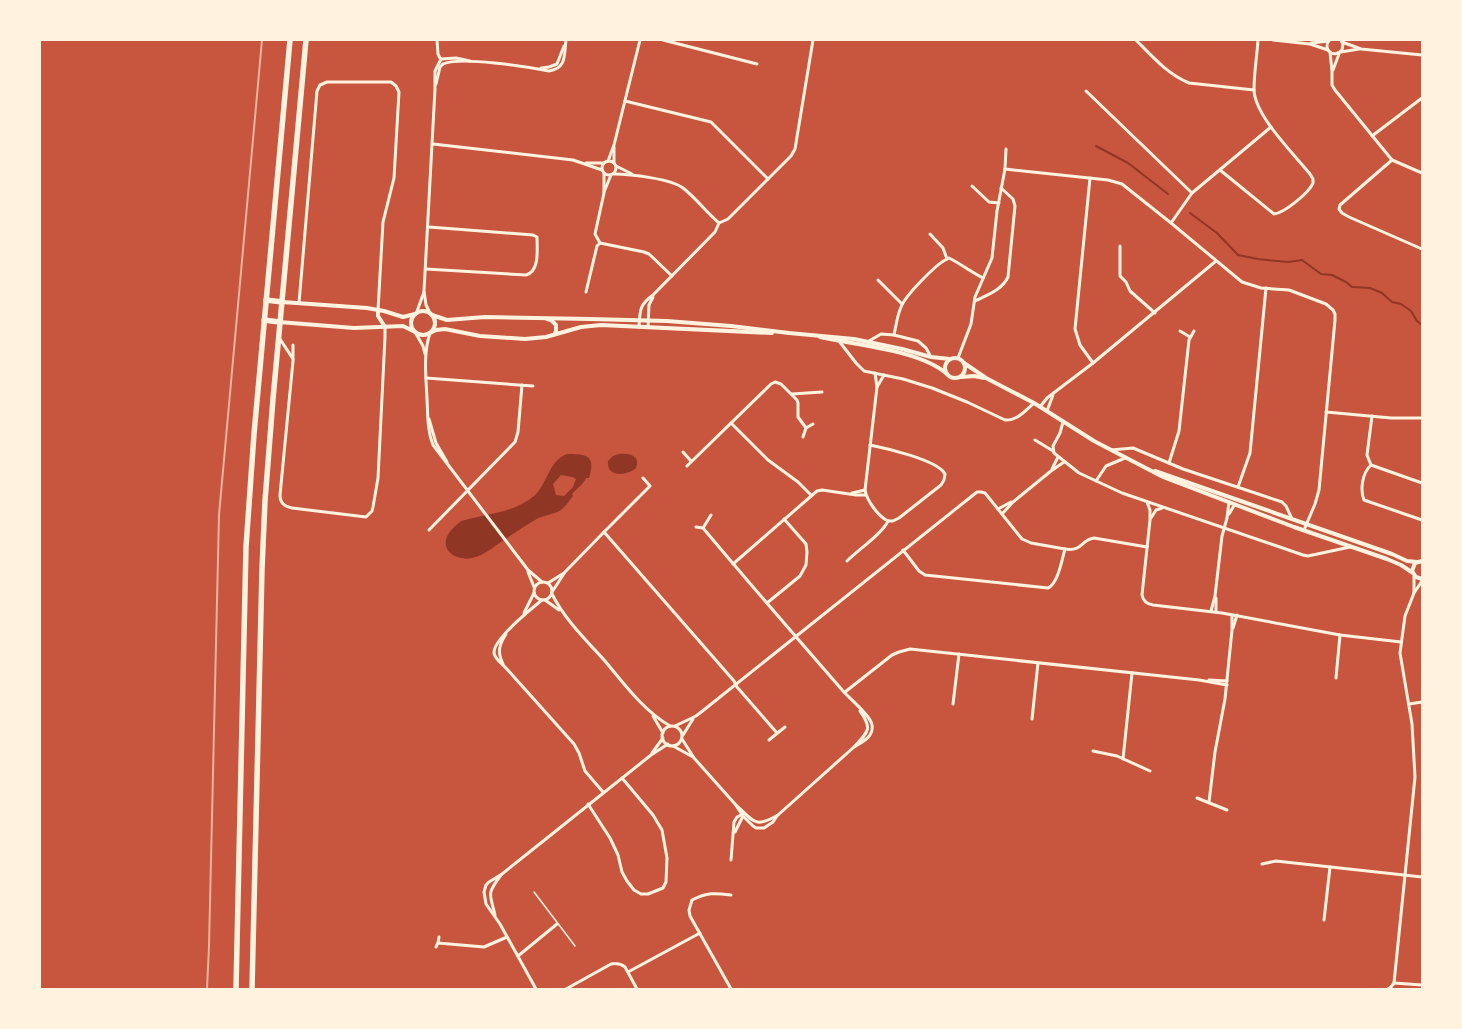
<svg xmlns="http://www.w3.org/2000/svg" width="1462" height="1029" viewBox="0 0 1462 1029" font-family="'Open Sans',sans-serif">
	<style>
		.water { fill: #8f3625; fill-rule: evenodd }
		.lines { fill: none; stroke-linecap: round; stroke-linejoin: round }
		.stream { stroke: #8f3625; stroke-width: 2 }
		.service { stroke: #fff3e0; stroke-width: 1.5 }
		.minor { stroke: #fff3e0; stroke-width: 3 }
		.tertiary { stroke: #fff3e0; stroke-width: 4 }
		.trunk { stroke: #fff3e0; stroke-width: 5.5 }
		.rail { stroke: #e9b49f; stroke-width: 2 }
	</style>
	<rect width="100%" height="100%" fill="#c8553d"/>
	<g class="water">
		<path d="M567,454C587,454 596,455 589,478H586C583,485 576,489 572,494L573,496C569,501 566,506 561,510C553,515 543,515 535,520C525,526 514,533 504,540C493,547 485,555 472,558C461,561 443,554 446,540C447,533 455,526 461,521C485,514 514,513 534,496C548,484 548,461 567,454ZM561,475L572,477L576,479L573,487L564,496L556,495L553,484Z"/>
		<path d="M619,454C628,453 641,455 636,468C627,476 606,478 608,461L613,456Z"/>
	</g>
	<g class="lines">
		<g class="stream">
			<polyline points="1096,146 1128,163 1168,194"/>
			<polyline points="1190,213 1217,233 1238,255 1258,259 1288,262 1302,260 1321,274 1332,275 1346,282 1352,287 1370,288 1382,293 1392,302 1401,304 1411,311 1417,321 1422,325"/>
		</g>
		<polyline class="service" points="534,892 575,946"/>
		<g class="minor">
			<polyline points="437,40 438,54 441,60"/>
			<polyline points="663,40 757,64"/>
			<path d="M1136,40C1152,56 1167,74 1189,83L1254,90"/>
			<polyline points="1273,40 1310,44 1328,50"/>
			<path d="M1329,40C1322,50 1334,59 1342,50L1343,44L1341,40"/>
			<polyline points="1342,42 1361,49 1422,55"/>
			<polyline points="1311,43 1329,41"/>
			<polyline points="1330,52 1332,71 1332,85 1335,90 1392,160 1422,173"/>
			<polyline points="1341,52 1359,49"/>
			<path d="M443,64C460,56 528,67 549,71C567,68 564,55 566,40"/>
			<polyline points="541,68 549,67 557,64 564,46"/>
			<polyline points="1333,70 1339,54"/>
			<polyline points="436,84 440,67 443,64"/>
			<polyline points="1086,91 1192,193"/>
			<polyline points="625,101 711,122 768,179"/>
			<polyline points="1372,136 1422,98"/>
			<polyline points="433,144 573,160 602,170"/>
			<polyline points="1392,160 1340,205 1339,209 1342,213 1349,217 1422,249"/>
			<circle cx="609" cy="168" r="7"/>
			<polyline points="608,161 614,145 640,40"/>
			<polyline points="586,163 604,163"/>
			<polyline points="614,163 614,147"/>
			<polyline points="616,166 632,174"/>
			<polyline points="1005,169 1108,180 1122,184 1171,223 1242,282 1261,288 1289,290 1326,304 1333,310 1335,314 1335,320 1319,490 1315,504 1304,530"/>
			<path d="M1220,170L1274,214C1284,213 1309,193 1313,183V179L1310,174C1293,153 1255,116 1254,90C1254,73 1257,56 1258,40"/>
			<polyline points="604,173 604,193 595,234 600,243 644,252 649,254 672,276"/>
			<path d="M614,174C630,174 672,179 683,188C696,198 706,212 719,223"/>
			<polyline points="1090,178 1075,329 1080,345 1093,363"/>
			<polyline points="972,186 989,202 999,203"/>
			<polyline points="604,192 611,175"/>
			<polyline points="1171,223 1192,193 1271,127"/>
			<path d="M930,234L943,248L947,259L949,258C961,264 971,272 983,278"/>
			<polyline points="1120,246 1120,276 1126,282 1130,291 1155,313"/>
			<path d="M426,269L526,275C540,271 537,249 537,237L533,235L429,227"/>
			<polyline points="878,280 902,304"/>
			<polyline points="586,292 597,246 600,243"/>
			<path d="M975,301C987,295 1002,290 1008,277L1015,206L1013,199L1001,188"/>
			<polyline points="299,303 317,91 320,85 327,82 391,82 396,86 399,92 394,178 383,222 378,310"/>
			<polyline points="416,314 424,292"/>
			<polyline points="431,315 426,305 424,291 435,89 435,71 441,59 456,58 470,61"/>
			<path d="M639,327C640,311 639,305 653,295L715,232L719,223L728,219L791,156L795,149L813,40"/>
			<polyline points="648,327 649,305 653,297"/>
			<polyline points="1180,331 1190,337"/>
			<polyline points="415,332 423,346 425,354"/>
			<path d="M430,333C423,354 426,377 427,399C428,415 427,430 433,445L528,570L542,582"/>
			<path d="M894,335C896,326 897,316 901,307C905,296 936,264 947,259"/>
			<polyline points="280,339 293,359"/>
			<path d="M839,341L856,363L864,371L903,379L932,388L967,402L1005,420C1017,421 1026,410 1034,403"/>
			<polyline points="869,341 881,334 894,335 918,341 926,348 931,357"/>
			<path d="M293,345V361L280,495C280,503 284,506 292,508L366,517L372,511L373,507L378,478L385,337V327"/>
			<polyline points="958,358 971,324 975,297 992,258 997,211 1005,169 1006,149"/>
			<path d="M875,373L877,387L865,490C867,501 878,516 888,521"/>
			<polyline points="426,378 533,386"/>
			<polyline points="877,387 884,375"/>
			<polyline points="792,394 822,392"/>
			<polyline points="1040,407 1047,398 1093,363 1216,261"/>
			<polyline points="1047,411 1053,395"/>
			<polyline points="1326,412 1391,418 1422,418"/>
			<polyline points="1372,416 1367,455 1371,465 1422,483"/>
			<polyline points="429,419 436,443 447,462"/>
			<polyline points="1063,422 1060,433 1053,446 1054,453 1079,473 1122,493 1303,555 1308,556 1350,547"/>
			<polyline points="731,423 768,460 798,482 811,495"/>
			<polyline points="803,437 806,428 813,424"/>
			<polyline points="1035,440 1053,451"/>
			<path d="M870,445C885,448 938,460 945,474L944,480L941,485L899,518L893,521H888"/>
			<polyline points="1111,450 1133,448 1183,469 1282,502 1286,506 1292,519"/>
			<polyline points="683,452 691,461"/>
			<polyline points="1169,463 1179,431 1189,340 1194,331"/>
			<path d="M1371,465C1362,473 1360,490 1364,500L1422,520"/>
			<polyline points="687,466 771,384 775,382 781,384 797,400 798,403 798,417 806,428"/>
			<polyline points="1052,469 1058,457"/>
			<polyline points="1096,481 1106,466 1125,458"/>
			<polyline points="1238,487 1250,453 1266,288"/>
			<polyline points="852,493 865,490"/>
			<path d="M1147,502L1150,510V520L1142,595C1143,601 1147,604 1153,605L1222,613L1340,635L1401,642"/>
			<polyline points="998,509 1011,502"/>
			<polyline points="1002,514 1013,502 1051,471 1064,462"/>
			<polyline points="1229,514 1235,504"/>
			<path d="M711,515L703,528C749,583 796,637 843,691C850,699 871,716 872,725C874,737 862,742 854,747"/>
			<polyline points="1151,518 1156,510 1162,508"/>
			<polyline points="696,527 703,528"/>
			<polyline points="429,530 515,442 518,432 522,385"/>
			<polyline points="604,532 734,681 737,687 777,733"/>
			<path d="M903,550L919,571L925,575L1048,588C1058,584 1062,559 1065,549C1083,552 1080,540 1094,538L1147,547"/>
			<path d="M847,561C858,550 883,533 888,521"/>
			<polyline points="733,564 817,491 822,490 856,495 866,495"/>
			<polyline points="528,572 534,587"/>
			<circle cx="543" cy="591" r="9"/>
			<polyline points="548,583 564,573"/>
			<polyline points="552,592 565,572 604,532 650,486 643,478"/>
			<polyline points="1414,593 1414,576"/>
			<path d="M552,594C565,620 586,640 605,661C624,684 644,711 670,726"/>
			<polyline points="1216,598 1216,612"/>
			<path d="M542,600C531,609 493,639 494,653C495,659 501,663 505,667L574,744L579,753L585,771L603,792"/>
			<polyline points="545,600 559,610"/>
			<polyline points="767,603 800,576 806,565 807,552 806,544 784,519"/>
			<polyline points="1211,611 1215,596 1222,536 1227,518 1229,502"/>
			<polyline points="524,613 534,593"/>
			<polyline points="1233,628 1237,615"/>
			<path d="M503,664C497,652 499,645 506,634"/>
			<polyline points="1336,678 1340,635"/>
			<polyline points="1209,680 1227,681"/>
			<polyline points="845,692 892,655 899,652 910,649 1199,680 1227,685"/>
			<polyline points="953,704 959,654"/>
			<polyline points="1409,704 1422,702"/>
			<polyline points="653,716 663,733"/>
			<polyline points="1032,719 1038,663"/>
			<polyline points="675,726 696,716 705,709 977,492 981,492 985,493 1022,539 1031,543 1065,549"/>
			<circle cx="672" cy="736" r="10"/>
			<polyline points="683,735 693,719"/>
			<polyline points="682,739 694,758 735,804 743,816 753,826 756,828 764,828 773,822 777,816"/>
			<polyline points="769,740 785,727"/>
			<polyline points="673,746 693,757"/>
			<polyline points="1093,751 1117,756 1150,771"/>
			<polyline points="652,753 663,738"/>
			<polyline points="1123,759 1132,673"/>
			<polyline points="1197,798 1227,810"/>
			<polyline points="1209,802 1215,752 1225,699 1232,630 1232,615"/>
			<polyline points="588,804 610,838 618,855 622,872 627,881 634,890 641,894 648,894 663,888 666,882 667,858 662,830 653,815 622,778"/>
			<path d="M736,805C754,821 754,829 778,815L854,747C868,732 873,729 860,711"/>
			<polyline points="735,832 743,816"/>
			<polyline points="731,860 734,822 737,817 743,814"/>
			<polyline points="1262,864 1276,861 1422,877"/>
			<path d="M495,915C490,893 486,895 501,875"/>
			<polyline points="1324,920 1330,867"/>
			<polyline points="438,943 484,947 507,937"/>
			<polyline points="436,947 438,943 439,937"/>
			<polyline points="518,956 557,924"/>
			<polyline points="628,972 700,933"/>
			<polyline points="1394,983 1422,985"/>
			<polyline points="536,989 500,924 486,904 484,892 486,885 489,882 502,874 532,850 651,755 668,744"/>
			<path d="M566,989L611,964C616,963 621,964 625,967L637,989"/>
			<path d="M731,989L690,916L689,910L692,900C707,892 715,893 731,895"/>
			<polyline points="1388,989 1391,987 1394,983 1415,777 1412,724 1400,653 1405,616 1414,593 1422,581"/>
		</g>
		<g class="tertiary">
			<polyline points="282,302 367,308 384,311 403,317 415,314"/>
			<polyline points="378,310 378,316 385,327"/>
			<circle cx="423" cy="323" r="12"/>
			<polyline points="432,315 447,320 485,317 590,319 667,321 731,326 789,333 854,339 902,349 931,357 950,359"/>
			<polyline points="547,319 551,320 556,325 556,331 555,334"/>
			<polyline points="279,322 354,328 403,326 415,332"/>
			<polyline points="430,333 436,330 445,329 480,336 525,339 546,337 581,327 601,325 772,333"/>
			<path d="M820,337C856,345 920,350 947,374"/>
			<circle cx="955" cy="368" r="10"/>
			<polyline points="964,363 986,378 1034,403 1094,441 1163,477 1294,527 1387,559 1401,565 1413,573"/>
			<polyline points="961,377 974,376 984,378"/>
			<polyline points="1155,471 1392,554 1407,561 1417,562"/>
			<polyline points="1422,561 1415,563 1412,571 1416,577 1422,579"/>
		</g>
		<g class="trunk">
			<polyline points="266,300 282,302"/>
			<polyline points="264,320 279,322"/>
			<polyline points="236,989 246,547 254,434 290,40"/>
			<polyline points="252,989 262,569 265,501 273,399 306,40"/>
		</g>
		<polyline class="rail" points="207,989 209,946 219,515 262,40"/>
	</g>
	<rect width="1462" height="1029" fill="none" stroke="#fff3e0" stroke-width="82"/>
</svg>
